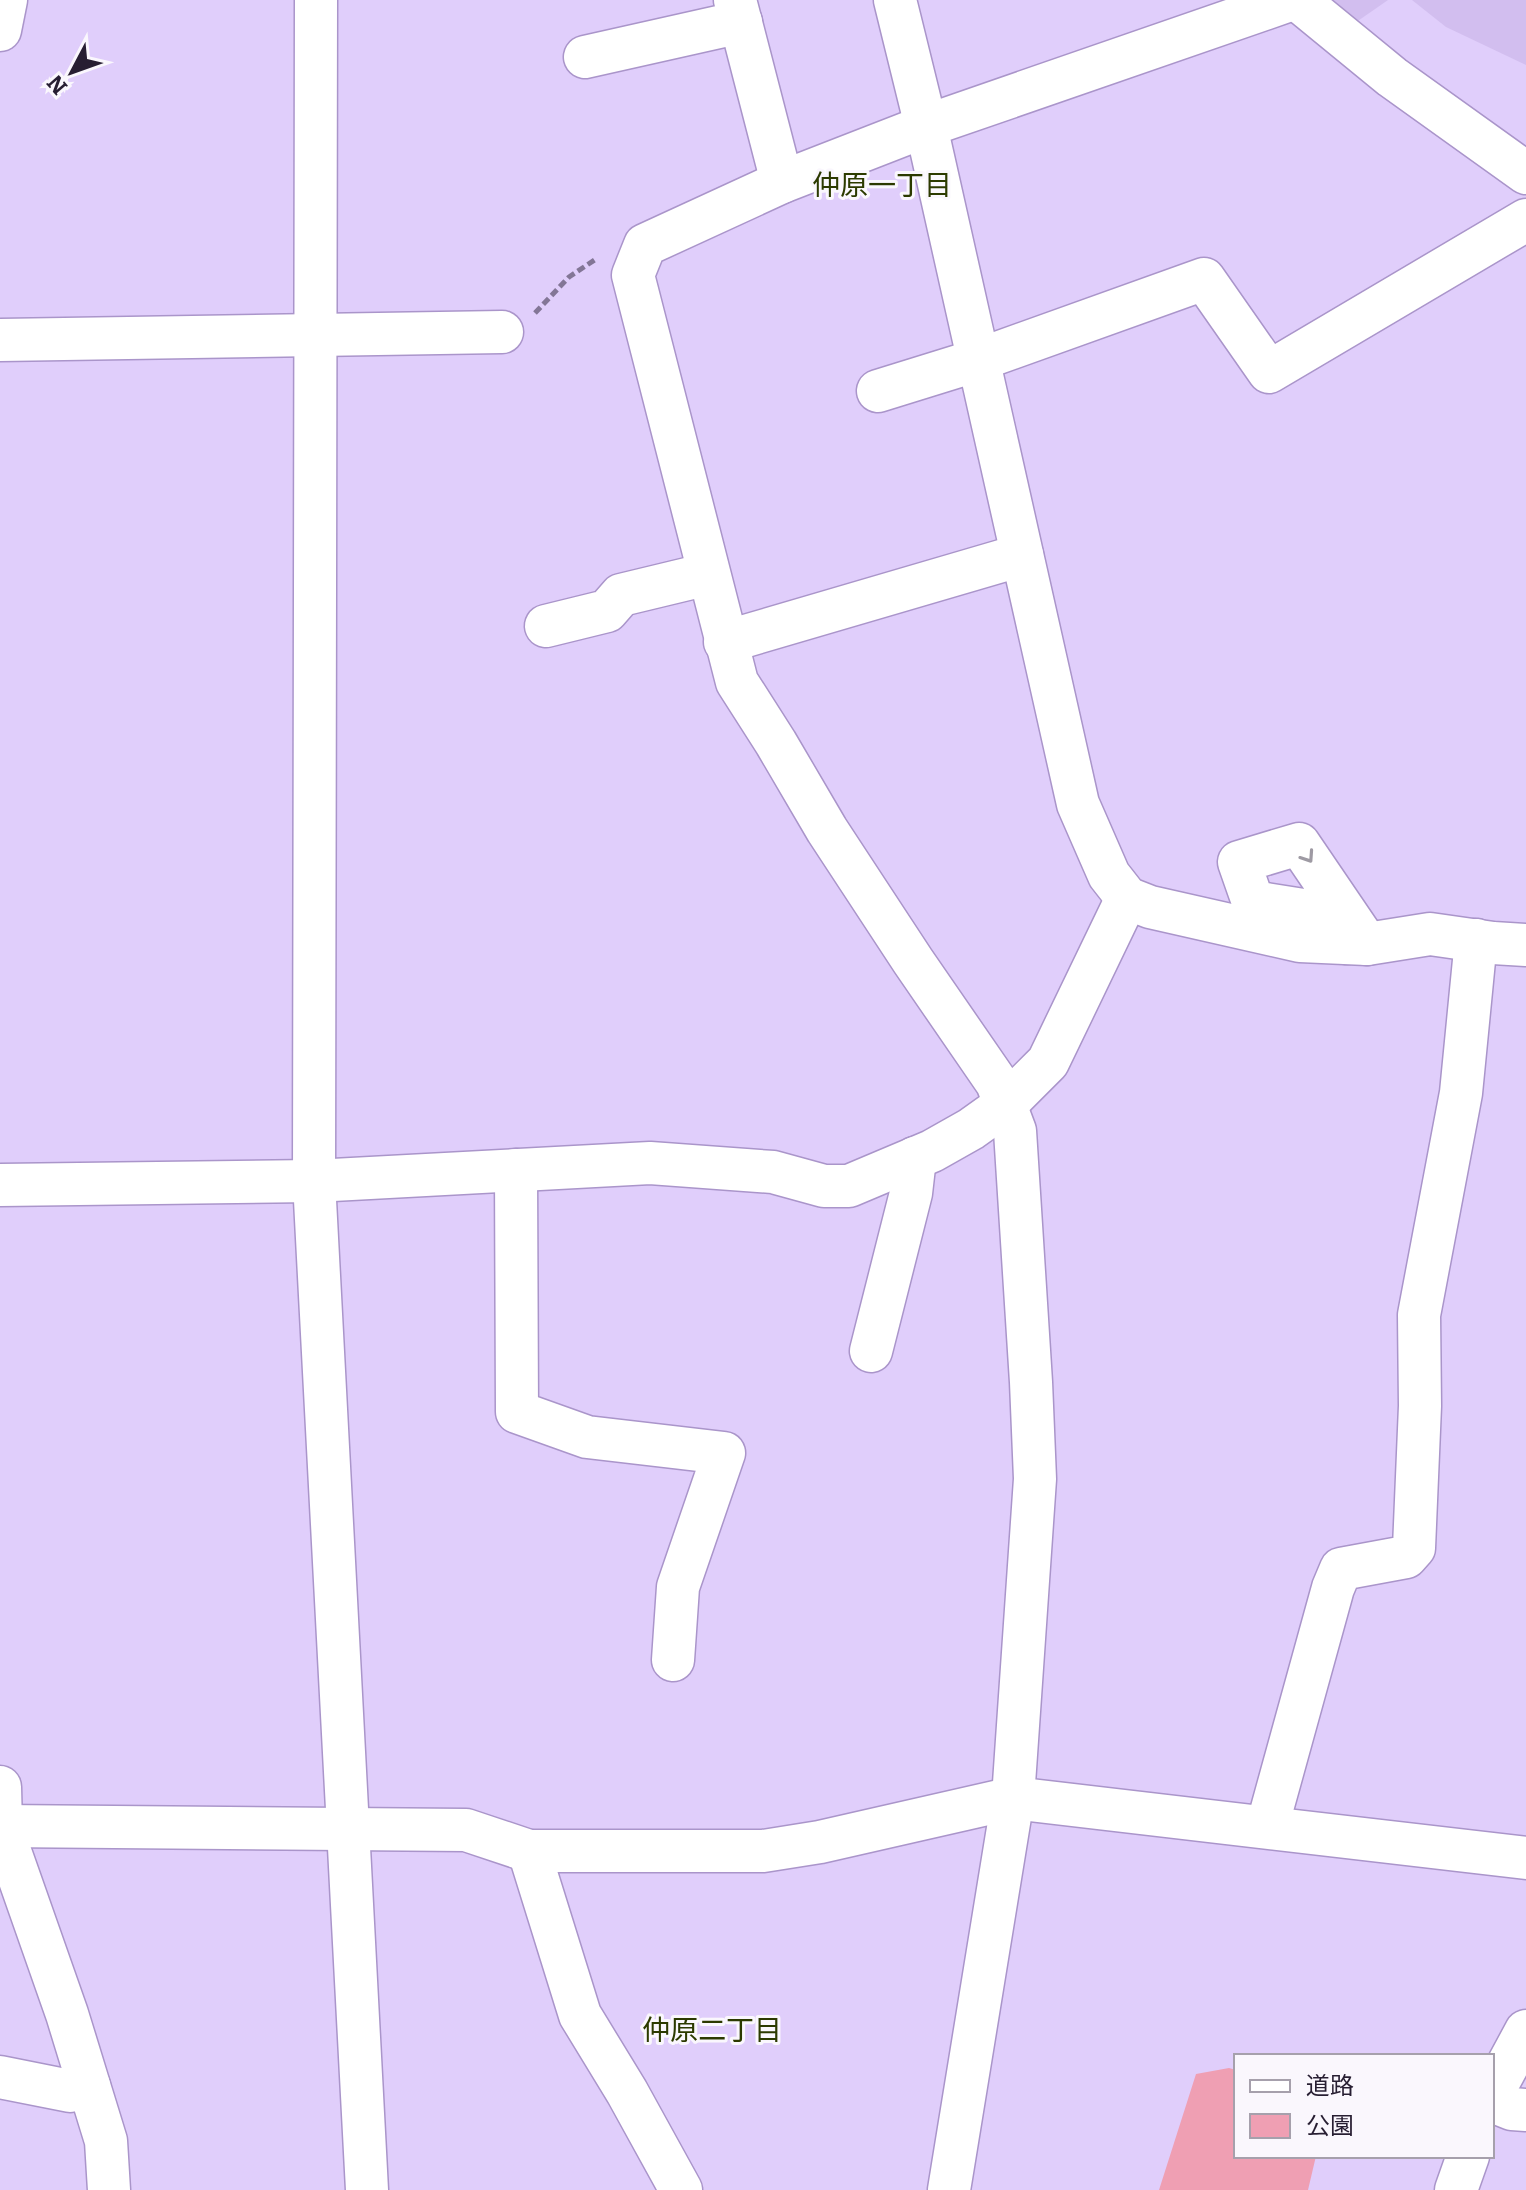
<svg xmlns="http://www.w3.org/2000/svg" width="1526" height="2190" viewBox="0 0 1526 2190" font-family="Bitter,'Noto Sans JP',serif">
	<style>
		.built { fill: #d2beef }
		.green { fill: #ef9fb3 }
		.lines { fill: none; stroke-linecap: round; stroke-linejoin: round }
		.minor-casing { stroke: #aa95ca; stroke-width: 45 }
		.path { stroke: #837696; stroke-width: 5; stroke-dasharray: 8 4; stroke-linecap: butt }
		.minor { stroke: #fff; stroke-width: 42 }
		.oneway { stroke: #9e9aa3 }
		.labels { text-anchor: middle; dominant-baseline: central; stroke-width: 6; stroke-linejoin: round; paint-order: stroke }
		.neighbourhood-label { font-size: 28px; fill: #2c3a00; stroke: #faf7fd }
	</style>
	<rect width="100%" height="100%" fill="#e0cefb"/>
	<g class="built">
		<polygon points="1322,0 1388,0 1352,25"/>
		<polygon points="1412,0 1526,0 1526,65 1446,27"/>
	</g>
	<polygon class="green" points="1229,2068 1236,2070 1236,2156 1316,2156 1308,2190 1159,2190 1196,2074"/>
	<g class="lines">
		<defs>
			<g id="minor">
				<polyline points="316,0 314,1181 367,2190"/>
				<polyline points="735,0 782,182"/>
				<polyline points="895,0 926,126 782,182 645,245 633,275 737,682 776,743 827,830 913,961 997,1083 1015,1131 1031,1382 1035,1479 1013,1798 949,2190"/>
				<polyline points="1290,0 926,126 1078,804 1109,875 1127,898 1150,907 1300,941 1367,944 1430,934 1493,943 1526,945"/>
				<polyline points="1298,0 1392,77 1526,173"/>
				<polyline points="0,30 6,0"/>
				<polyline points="585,57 741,22"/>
				<polyline points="0,340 502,332"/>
				<polyline points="878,391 978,360 1204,279 1269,372 1526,220"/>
				<polyline points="546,626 607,611 621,595 708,574"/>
				<polyline points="725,642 1022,555"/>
				<polyline points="1347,943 1322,913 1253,902 1239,862 1299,844 1367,944"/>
				<polyline points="516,1170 517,1412 587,1437 724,1453 678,1587 673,1660"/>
				<polyline points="0,1185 314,1181 650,1163 773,1172 824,1186 849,1186 932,1151 971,1129 1006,1104 1048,1062 1127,898"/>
				<polyline points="871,1351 911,1193 915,1158"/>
				<polyline points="0,1787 1,1826 67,2014 106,2141 109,2190"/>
				<polyline points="1,1826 466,1830 529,1851 763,1851 820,1842 1013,1798 1526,1858"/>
				<polyline points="1267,1827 1333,1588 1341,1569 1406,1557 1414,1548 1420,1406 1419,1315 1461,1093 1476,940"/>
				<polyline points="529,1851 580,2015 627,2092 681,2190"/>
				<polyline points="0,2077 70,2091 89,2086"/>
				<polyline points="1492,2094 1526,2031"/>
				<polyline points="1492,2101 1512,2109 1526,2110"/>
				<polyline points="1456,2190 1468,2156"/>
			</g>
		</defs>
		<use href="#minor" class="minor-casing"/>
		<polyline class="path" points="535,313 569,277 596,259"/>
		<use href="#minor" class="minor"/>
	</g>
	<defs><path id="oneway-chevron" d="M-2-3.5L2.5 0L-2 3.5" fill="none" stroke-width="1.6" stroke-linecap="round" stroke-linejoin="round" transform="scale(2)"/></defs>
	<use class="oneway" href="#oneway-chevron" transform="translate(1308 857) rotate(56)"/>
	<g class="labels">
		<g class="neighbourhood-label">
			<text x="882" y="185">仲原一丁目</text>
			<text x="712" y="2030">仲原二丁目</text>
		</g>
	</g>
	<rect x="1234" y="2054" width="260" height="104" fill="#faf7fd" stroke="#a6a0ac" stroke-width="2"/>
	<rect x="1250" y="2080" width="40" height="12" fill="#ffffff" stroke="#a6a0ac" stroke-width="2"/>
	<text x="1306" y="2094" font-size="24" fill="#271e32">道路</text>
	<rect x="1250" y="2114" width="40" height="24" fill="#ef9fb3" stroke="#a6a0ac" stroke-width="2"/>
	<text x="1306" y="2134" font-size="24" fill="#271e32">公園</text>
	<g transform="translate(72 72) rotate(229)" stroke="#faf7fd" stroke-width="6" paint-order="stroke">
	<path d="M0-6L14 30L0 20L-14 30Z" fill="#271e32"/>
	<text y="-12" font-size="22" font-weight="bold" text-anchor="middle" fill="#271e32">N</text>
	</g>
</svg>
